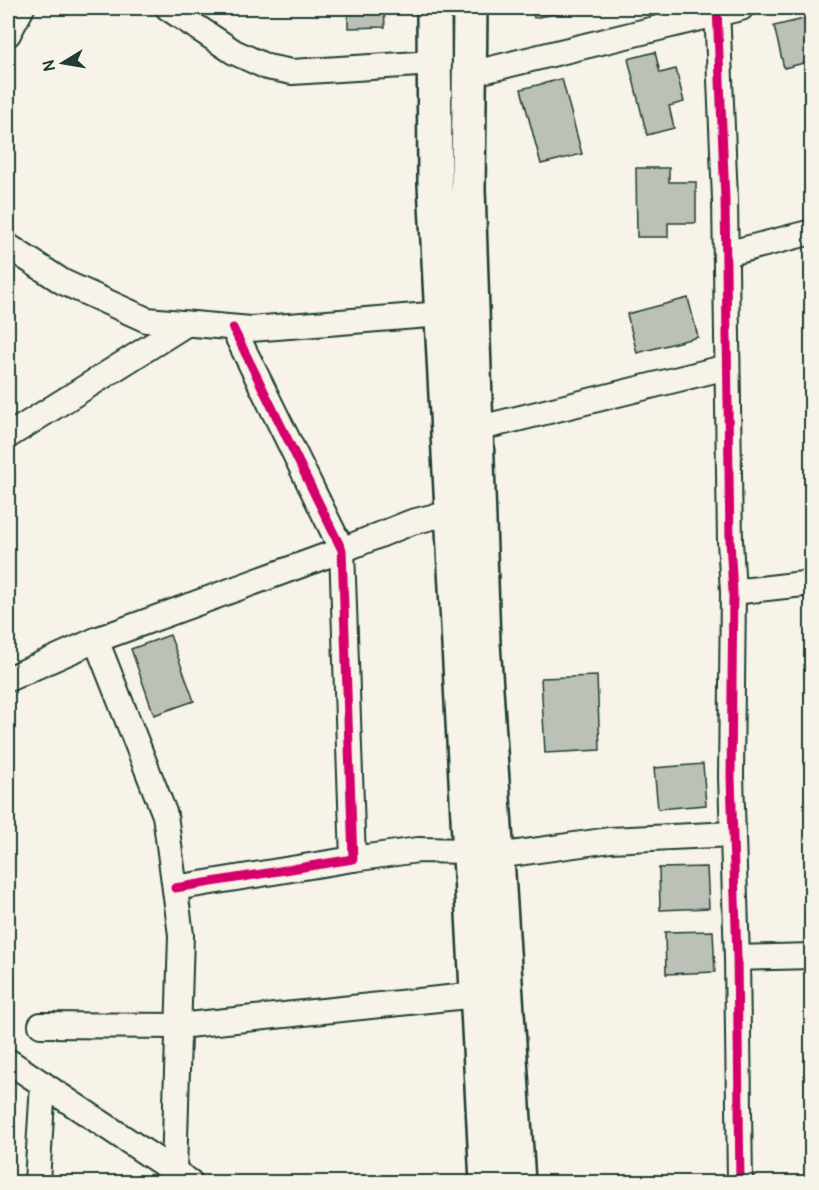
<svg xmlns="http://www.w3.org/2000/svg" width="819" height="1190" viewBox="0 0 819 1190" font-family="Pangolin,sans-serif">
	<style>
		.building { fill: #bbc1b6; stroke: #1f3d34; stroke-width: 1.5 }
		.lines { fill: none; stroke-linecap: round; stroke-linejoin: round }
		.street-casing { stroke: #1f3d34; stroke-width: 28 }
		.primary-casing { stroke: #1f3d34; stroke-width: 38 }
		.street { stroke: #f7f3e8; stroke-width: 24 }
		.primary { stroke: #f7f3e8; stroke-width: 33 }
		.cycleway-casing { stroke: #f7f3e8; stroke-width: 13 }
		.cycleway { stroke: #d6006c; stroke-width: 9 }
	</style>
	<rect width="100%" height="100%" fill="#f7f3e8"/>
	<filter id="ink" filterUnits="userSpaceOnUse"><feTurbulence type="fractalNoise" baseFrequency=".0167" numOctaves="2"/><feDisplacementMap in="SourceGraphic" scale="12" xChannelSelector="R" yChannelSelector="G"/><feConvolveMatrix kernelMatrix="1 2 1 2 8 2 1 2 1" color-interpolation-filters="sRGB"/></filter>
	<g filter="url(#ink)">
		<g class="building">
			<polygon points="348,8 384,8 385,27 348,28"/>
			<polygon points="532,8 588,8 534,18"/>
			<polygon points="812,17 812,61 784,68 774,26"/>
			<polygon points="655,52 660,73 676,69 684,102 669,106 674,128 647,135 628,59"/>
			<polygon points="562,79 582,154 541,164 521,89"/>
			<polygon points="636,168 669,168 669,182 696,182 696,223 668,223 668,237 637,237"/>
			<polygon points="688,298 698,337 637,353 627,314"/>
			<polygon points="170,635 194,701 154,715 131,649"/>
			<polygon points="597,676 600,750 545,753 541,678"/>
			<polygon points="703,764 706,805 658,809 654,768"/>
			<polygon points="707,867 709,908 660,910 659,868"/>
			<polygon points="713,931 715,972 666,974 665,932"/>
		</g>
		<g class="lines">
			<defs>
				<g id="street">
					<polyline points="168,8 234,52 267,67 292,72 434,63"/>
					<polyline points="717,8 725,199 730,541 733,592 731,777 737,958 740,1182"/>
					<polyline points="8,34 22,8"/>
					<polyline points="470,74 741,8"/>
					<polyline points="8,246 63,282 147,320 251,329 442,314"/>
					<polyline points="726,254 812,232"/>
					<polyline points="476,429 727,367"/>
					<polyline points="8,436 186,324"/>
					<polyline points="733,592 812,583"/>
					<polyline points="96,640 165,815 181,935 174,1172"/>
					<polyline points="8,679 96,640 342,550 412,522 432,517 453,516"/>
					<polyline points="497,856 610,840 733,834"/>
					<polyline points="353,859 418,850 470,851"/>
					<polyline points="175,888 353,859 342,550 233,328"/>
					<polyline points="737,958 812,956"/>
					<polyline points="41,1025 178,1026 477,995"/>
					<polyline points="8,1061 190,1182"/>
					<polyline points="37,1182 43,1084"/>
				</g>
				<g id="primary">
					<polyline points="434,8 435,184 487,1182"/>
					<polyline points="470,8 468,189 483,643 518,1182"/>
				</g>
			</defs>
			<use href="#street" class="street-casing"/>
			<use href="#primary" class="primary-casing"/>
			<use href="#street" class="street"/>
			<use href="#primary" class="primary"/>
			<defs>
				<g id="cycleway">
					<polyline points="717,8 725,199 730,541 733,592 731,777 737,958 740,1182"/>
					<polyline points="175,888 353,859 342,550 233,328"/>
				</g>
			</defs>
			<use href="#cycleway" class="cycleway-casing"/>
			<use href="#cycleway" class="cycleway"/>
		</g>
	</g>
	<rect width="819" height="1190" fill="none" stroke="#f7f3e8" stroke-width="30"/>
	<rect x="15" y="15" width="789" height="1160" fill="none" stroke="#1f3d34" stroke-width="2" filter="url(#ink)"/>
	<g transform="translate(63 63) rotate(259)" stroke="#f7f3e8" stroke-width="4.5" paint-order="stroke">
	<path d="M0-4.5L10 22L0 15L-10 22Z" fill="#1f3d34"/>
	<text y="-9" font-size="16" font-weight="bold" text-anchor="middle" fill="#1f3d34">N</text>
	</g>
</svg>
